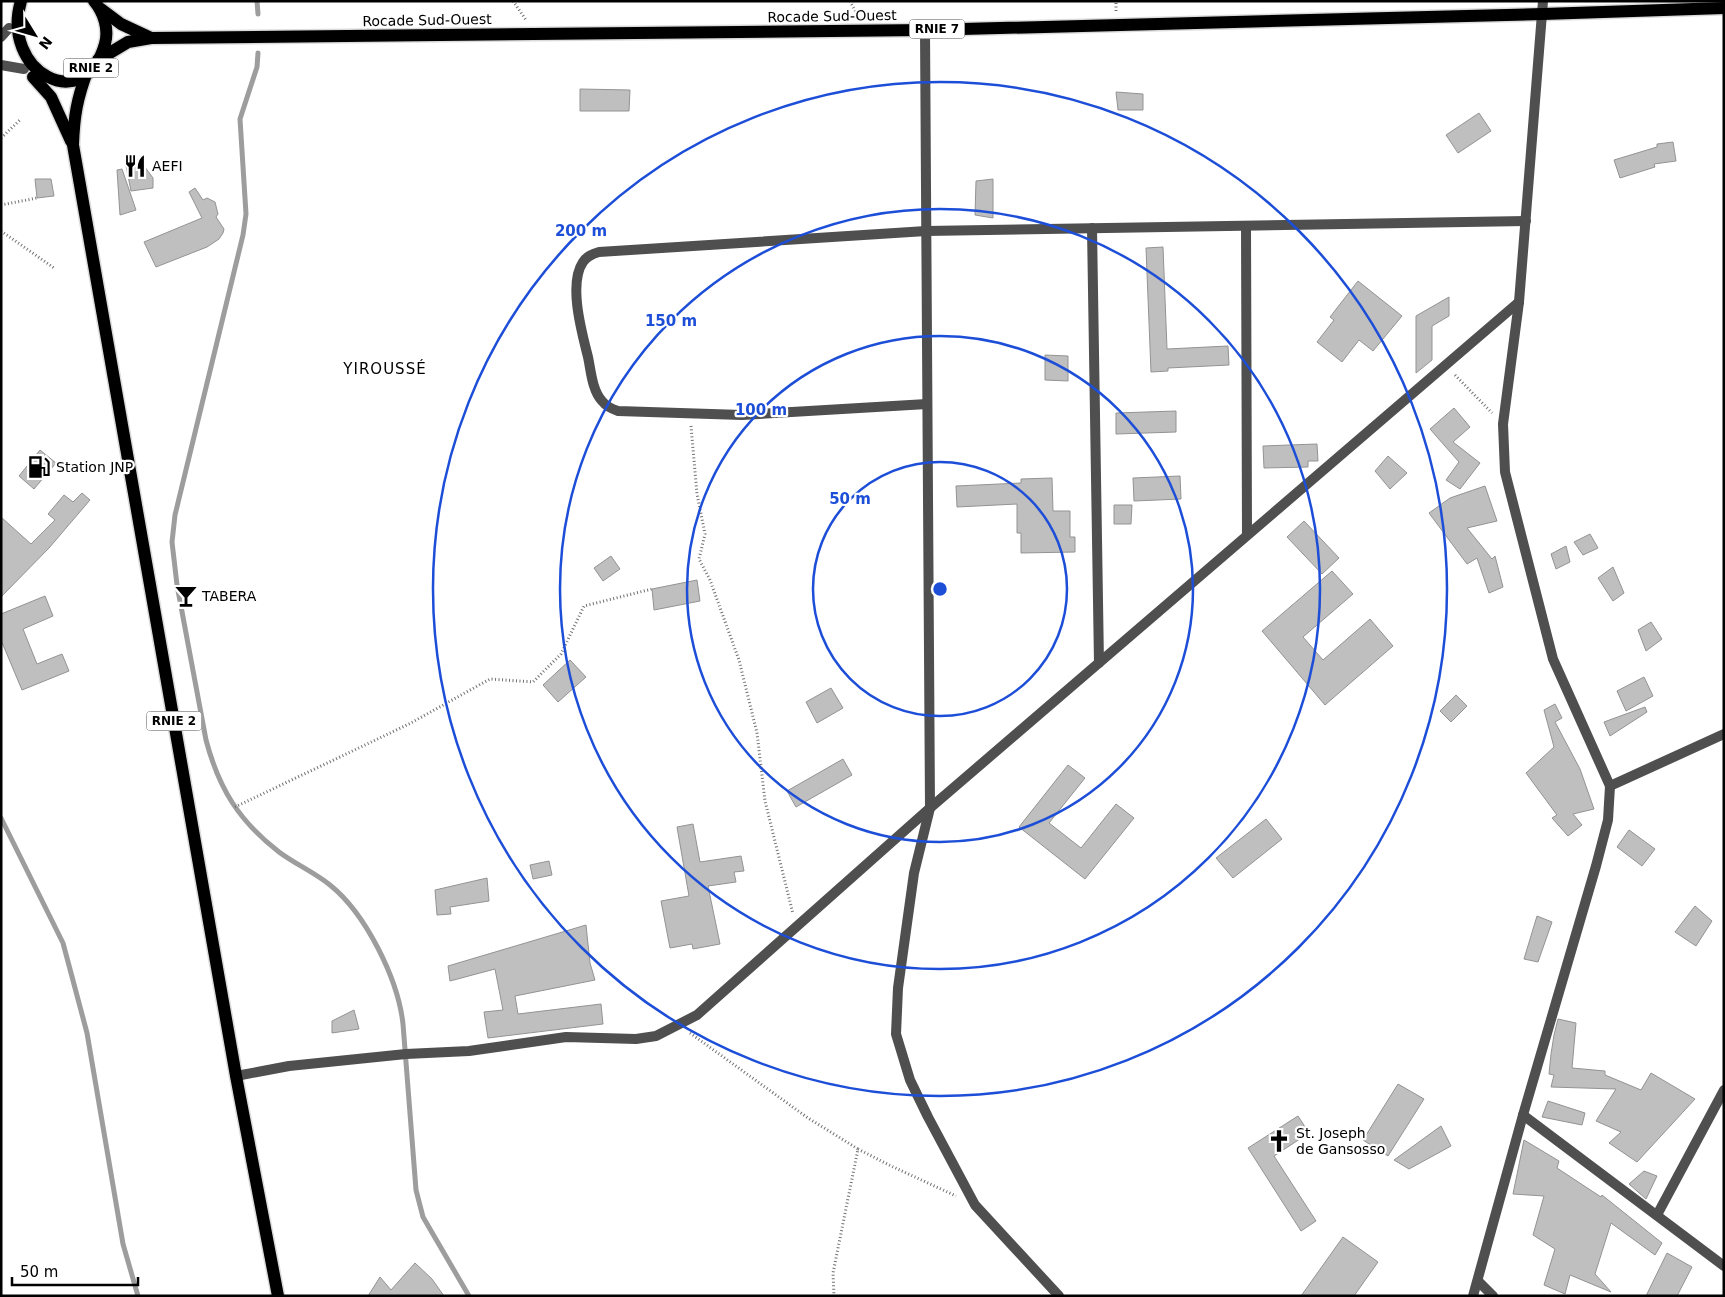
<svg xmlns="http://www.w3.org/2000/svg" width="1725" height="1297" viewBox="0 0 1725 1297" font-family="'DejaVu Sans',sans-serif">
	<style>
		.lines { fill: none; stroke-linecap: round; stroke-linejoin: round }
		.stream { stroke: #9d9d9d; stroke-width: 5 }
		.building { fill: #bfbfbf; stroke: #939393 }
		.primary-casing { stroke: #dbdbdb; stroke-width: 15 }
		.path { stroke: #717171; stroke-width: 3; stroke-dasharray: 1 2.5; stroke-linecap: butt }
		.minor { stroke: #4f4f4f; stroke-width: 10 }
		.tertiary { stroke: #4f4f4f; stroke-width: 10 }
		.primary { stroke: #000; stroke-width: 12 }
		.ring { fill: none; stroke: #1d4ed8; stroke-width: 2.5 }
		.labels { text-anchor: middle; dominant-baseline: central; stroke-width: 4.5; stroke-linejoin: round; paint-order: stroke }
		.shield { fill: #fff; stroke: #4c4c4c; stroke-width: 1 }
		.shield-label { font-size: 12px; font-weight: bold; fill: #000 }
		.street-label { font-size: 14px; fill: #000; stroke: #fff }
		.poi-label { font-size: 14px; fill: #000; stroke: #fff; text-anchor: start }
		.neighbourhood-label { font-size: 15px; letter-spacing: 1px; fill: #000; stroke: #fff }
		.centre { fill: #1d4ed8; stroke: #fff; stroke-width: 2.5 }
		.ring-label { font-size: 15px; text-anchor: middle; font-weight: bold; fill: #1d4ed8; stroke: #fff; stroke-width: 4.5; stroke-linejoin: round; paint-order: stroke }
	</style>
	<rect width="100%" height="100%" fill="#fff"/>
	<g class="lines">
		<g class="stream">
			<polyline points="257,1 258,14"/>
			<path d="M258,53L257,67L240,119L246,214L243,235L175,515L172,542L177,585L206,740C219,789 239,821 279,852C295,864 314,872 330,885C366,914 398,979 403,1024L416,1190L423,1217L469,1296"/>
			<polyline points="1,818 63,943 87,1033 123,1244 138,1296"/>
		</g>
	</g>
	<g class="building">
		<polygon points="580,89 630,90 629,111 580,111"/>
		<polygon points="1116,92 1143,94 1143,110 1118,110"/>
		<polygon points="1479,113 1491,131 1458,153 1446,135"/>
		<polygon points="1673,142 1676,161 1654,164 1655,167 1620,178 1614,160 1657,147 1657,144"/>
		<polygon points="139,159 153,178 153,188 131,191 126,166"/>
		<polygon points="122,169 136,210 120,215 117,170"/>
		<polygon points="35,179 51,179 54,196 37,198"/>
		<polygon points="993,179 993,218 975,215 976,181"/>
		<polygon points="195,188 203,200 207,198 215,202 218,214 216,217 224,229 223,233 219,239 207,247 156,267 144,242 202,218 189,192"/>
		<polygon points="1163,247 1167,349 1228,346 1229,365 1168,368 1168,371 1151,372 1146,248"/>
		<polygon points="1358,281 1402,316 1373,351 1359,340 1342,362 1317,342 1334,320 1330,317"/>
		<polygon points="1449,297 1449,316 1432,326 1432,360 1416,373 1416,316"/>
		<polygon points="1045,355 1068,356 1068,381 1045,380"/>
		<polygon points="1454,408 1470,427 1453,442 1480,463 1460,489 1446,480 1459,462 1430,429"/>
		<polygon points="1176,411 1176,432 1116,434 1116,413"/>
		<polygon points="1317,444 1318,461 1308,461 1308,467 1264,468 1263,446"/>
		<polygon points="40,450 56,463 34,489 19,476"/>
		<polygon points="1388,456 1407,473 1390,489 1375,471"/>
		<polygon points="1180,476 1181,499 1134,501 1133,478"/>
		<polygon points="1052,478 1053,511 1070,511 1070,537 1075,537 1075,552 1021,553 1021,533 1017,533 1017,504 957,507 956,486 1021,483 1021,479"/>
		<polygon points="1485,486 1497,521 1467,528 1492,559 1495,556 1503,587 1489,593 1477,558 1467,564 1429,513 1450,498"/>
		<polygon points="82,493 90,500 49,548 1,597 1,517 31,544 55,520 48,514 64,495 73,502"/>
		<polygon points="1114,505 1132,505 1131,524 1114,524"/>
		<polygon points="1304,521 1339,558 1322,574 1287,537"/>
		<polygon points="1590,534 1598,548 1583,555 1574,542"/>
		<polygon points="1566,546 1570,562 1556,569 1551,554"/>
		<polygon points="611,556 620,569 603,581 594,568"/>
		<polygon points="1613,567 1624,593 1613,601 1598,578"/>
		<polygon points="1332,571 1353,594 1303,637 1323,660 1370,619 1393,646 1325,705 1262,631"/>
		<polygon points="697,580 700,601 654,610 652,589"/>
		<polygon points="45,596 53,616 23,629 37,664 62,654 69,671 22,690 1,640 1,614"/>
		<polygon points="1651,622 1662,639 1646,651 1638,630"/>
		<polygon points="570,660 586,677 558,702 543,685"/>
		<polygon points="1644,677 1653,696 1626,711 1617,691"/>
		<polygon points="831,688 843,708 817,723 806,702"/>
		<polygon points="1456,695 1467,706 1451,722 1440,711"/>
		<polygon points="1555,704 1562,718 1555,722 1580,769 1594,809 1573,814 1582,825 1568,836 1552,818 1557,815 1526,773 1554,747 1544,710"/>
		<polygon points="1645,707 1647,712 1610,736 1604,722"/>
		<polygon points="843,759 852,775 796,807 787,791"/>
		<polygon points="1068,765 1085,778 1049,823 1081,848 1116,804 1134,818 1085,879 1019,827"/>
		<polygon points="1266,819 1282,839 1233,878 1216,858"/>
		<polygon points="693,824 700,862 741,856 744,871 734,872 736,882 708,886 720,944 693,949 692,944 670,948 661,901 689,896 677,827"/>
		<polygon points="1629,830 1655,849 1642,866 1617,847"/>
		<polygon points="549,861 552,875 533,879 530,865"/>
		<polygon points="487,878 489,901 450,907 451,914 437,915 435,890"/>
		<polygon points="1695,906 1712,921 1696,946 1675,932"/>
		<polygon points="1537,916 1552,922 1538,962 1524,959"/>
		<polygon points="586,925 590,963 595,980 515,996 518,1014 601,1004 603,1024 488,1038 484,1012 503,1010 495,969 450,981 448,966"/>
		<polygon points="354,1010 359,1029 332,1033 332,1021"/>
		<polygon points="1558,1019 1576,1023 1572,1068 1605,1071 1605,1075 1641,1090 1651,1073 1695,1099 1637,1162 1609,1143 1621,1132 1596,1121 1616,1089 1551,1087 1554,1075 1549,1074 1551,1054 1554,1035"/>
		<polygon points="1398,1084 1424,1099 1388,1156 1363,1140"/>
		<polygon points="1548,1101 1585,1113 1582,1125 1542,1117"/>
		<polygon points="1298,1116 1309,1133 1274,1156 1316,1221 1301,1231 1248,1148"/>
		<polygon points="1441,1126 1451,1146 1409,1169 1394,1160"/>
		<polygon points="1524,1140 1559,1161 1557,1168 1601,1197 1602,1195 1662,1243 1655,1255 1611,1223 1595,1274 1611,1292 1570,1275 1565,1294 1544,1285 1555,1249 1533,1235 1544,1196 1513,1194"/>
		<polygon points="1644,1171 1657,1176 1646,1199 1629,1184"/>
		<polygon points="1343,1237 1378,1262 1354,1296 1301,1296"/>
		<polygon points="1667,1253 1692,1267 1677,1296 1646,1296"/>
		<polygon points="415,1263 432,1279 444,1296 368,1296 380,1277 391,1290"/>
	</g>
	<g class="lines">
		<defs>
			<g id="primary">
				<path d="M21,1C0,71 84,118 105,44C109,29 104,13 94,1"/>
				<polyline points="101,9 121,24 151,38"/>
				<polyline points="98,60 128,42 151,38 925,30 1543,14 1724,8"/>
				<path d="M87,72C77,99 74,116 73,145L236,1076L278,1296"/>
				<polyline points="33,77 51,97 71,141"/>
			</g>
		</defs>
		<use href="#primary" class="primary-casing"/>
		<g class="path">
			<polyline points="513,1 526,20"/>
			<polyline points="850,1 858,16"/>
			<polyline points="1116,11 1116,1"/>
			<polyline points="1,138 21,119"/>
			<polyline points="1,205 37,198"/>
			<polyline points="1,231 54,268"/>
			<polyline points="1455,375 1492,413"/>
			<polyline points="691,426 697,494 705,534 699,559 710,580 739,660 757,733 765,801 793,914"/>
			<polyline points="235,807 409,724 490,679 533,682 561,654 584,606 652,589"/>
			<polyline points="690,1033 808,1118 858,1149 833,1273 834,1296"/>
			<polyline points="858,1149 889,1165 956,1196"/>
		</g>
		<g class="minor">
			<polyline points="925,30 930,808 914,873 898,988 896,1034 910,1080 928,1117 975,1205 1059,1296"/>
			<polyline points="1246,226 1247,535"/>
			<polyline points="1092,228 1099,663"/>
			<path d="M927,404L742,415L618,411C612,409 606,406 602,401C592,390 591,371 588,357C582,333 568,284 583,262C587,256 592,254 599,252L926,231L1526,221"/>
			<polyline points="1610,786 1724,734"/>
			<polyline points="236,1076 289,1066 406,1054 469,1051 566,1037 636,1039 656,1036 697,1015 930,808 1519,302"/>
			<polyline points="1523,1115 1724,1266"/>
			<polyline points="1657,1215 1724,1090"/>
			<polyline points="1478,1281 1493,1296"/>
			<polyline points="1473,1296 1523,1115 1596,866 1608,820 1610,786 1553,659 1505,472 1503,424 1519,302 1543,1"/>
		</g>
		<g class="tertiary">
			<polyline points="1,37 9,28"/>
			<polyline points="1,65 24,69"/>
		</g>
		<use href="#primary" class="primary"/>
	</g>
	<g class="ring">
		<circle cx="940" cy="589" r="127"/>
		<circle cx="940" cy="589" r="253"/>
		<circle cx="940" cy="589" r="380"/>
		<circle cx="940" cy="589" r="507"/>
	</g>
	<defs>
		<symbol id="restaurant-bare" viewBox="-9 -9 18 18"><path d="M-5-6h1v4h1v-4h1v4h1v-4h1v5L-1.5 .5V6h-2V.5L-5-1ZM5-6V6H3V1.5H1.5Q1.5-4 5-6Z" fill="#000" stroke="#fff" stroke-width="2.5" paint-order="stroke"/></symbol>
		<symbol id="fuel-bare" viewBox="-9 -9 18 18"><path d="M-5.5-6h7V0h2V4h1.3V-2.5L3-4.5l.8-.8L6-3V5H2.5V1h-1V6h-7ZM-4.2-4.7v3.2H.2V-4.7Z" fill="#000" stroke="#fff" stroke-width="2.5" paint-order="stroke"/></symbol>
		<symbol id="bar-bare" viewBox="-9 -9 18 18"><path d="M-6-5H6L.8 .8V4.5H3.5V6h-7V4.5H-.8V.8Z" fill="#000" stroke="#fff" stroke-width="2.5" paint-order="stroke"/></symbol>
		<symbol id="church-bare" viewBox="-9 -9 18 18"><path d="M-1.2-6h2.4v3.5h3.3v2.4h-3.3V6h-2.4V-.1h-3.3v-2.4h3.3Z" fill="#000" stroke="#fff" stroke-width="2.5" paint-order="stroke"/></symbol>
	</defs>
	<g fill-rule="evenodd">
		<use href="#restaurant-bare" x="119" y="150" width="32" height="32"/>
		<use href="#fuel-bare" x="23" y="451" width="32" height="32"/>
		<use href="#bar-bare" x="170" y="580" width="32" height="32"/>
		<use href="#church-bare" x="1263" y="1125" width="32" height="32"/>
	</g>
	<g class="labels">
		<g class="shield">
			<rect x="909.5" y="19.5" width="55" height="19" rx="4"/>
			<rect x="63.5" y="58.5" width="55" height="19" rx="4"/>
			<rect x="146.5" y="711.5" width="55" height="19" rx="4"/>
		</g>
		<g class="shield-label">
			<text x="937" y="29">RNIE 7</text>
			<text x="91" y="68">RNIE 2</text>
			<text x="174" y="721">RNIE 2</text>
		</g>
		<g class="street-label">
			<text transform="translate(832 16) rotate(-1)">Rocade Sud-Ouest</text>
			<text transform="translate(427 20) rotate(-1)">Rocade Sud-Ouest</text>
		</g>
		<g class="poi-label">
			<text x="152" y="166">AEFI</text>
			<text x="56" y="467">Station JNP</text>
			<text x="202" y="596">TABERA</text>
			<text x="1296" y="1133">St. Joseph<tspan x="1296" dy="16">de Gansosso</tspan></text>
		</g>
		<g class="neighbourhood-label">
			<text x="385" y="369">YIROUSSÉ</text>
		</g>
	</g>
	<circle cx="940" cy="589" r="8" class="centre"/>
	<g class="ring-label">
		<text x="581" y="236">200 m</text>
		<text x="671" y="326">150 m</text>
		<text x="761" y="415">100 m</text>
		<text x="850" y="504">50 m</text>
	</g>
	<rect width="1725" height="1297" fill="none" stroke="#000000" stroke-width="5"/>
	<g transform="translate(35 35) rotate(127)" stroke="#ffffff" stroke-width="4" paint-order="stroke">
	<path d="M0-4L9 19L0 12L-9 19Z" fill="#000000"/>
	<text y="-8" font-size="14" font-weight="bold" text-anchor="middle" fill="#000000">N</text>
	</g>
	<path d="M12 1277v8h126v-8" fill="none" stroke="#000000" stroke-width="2.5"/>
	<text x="20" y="1277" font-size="15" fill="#000000" stroke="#ffffff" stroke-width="4" paint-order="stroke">50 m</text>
</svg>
